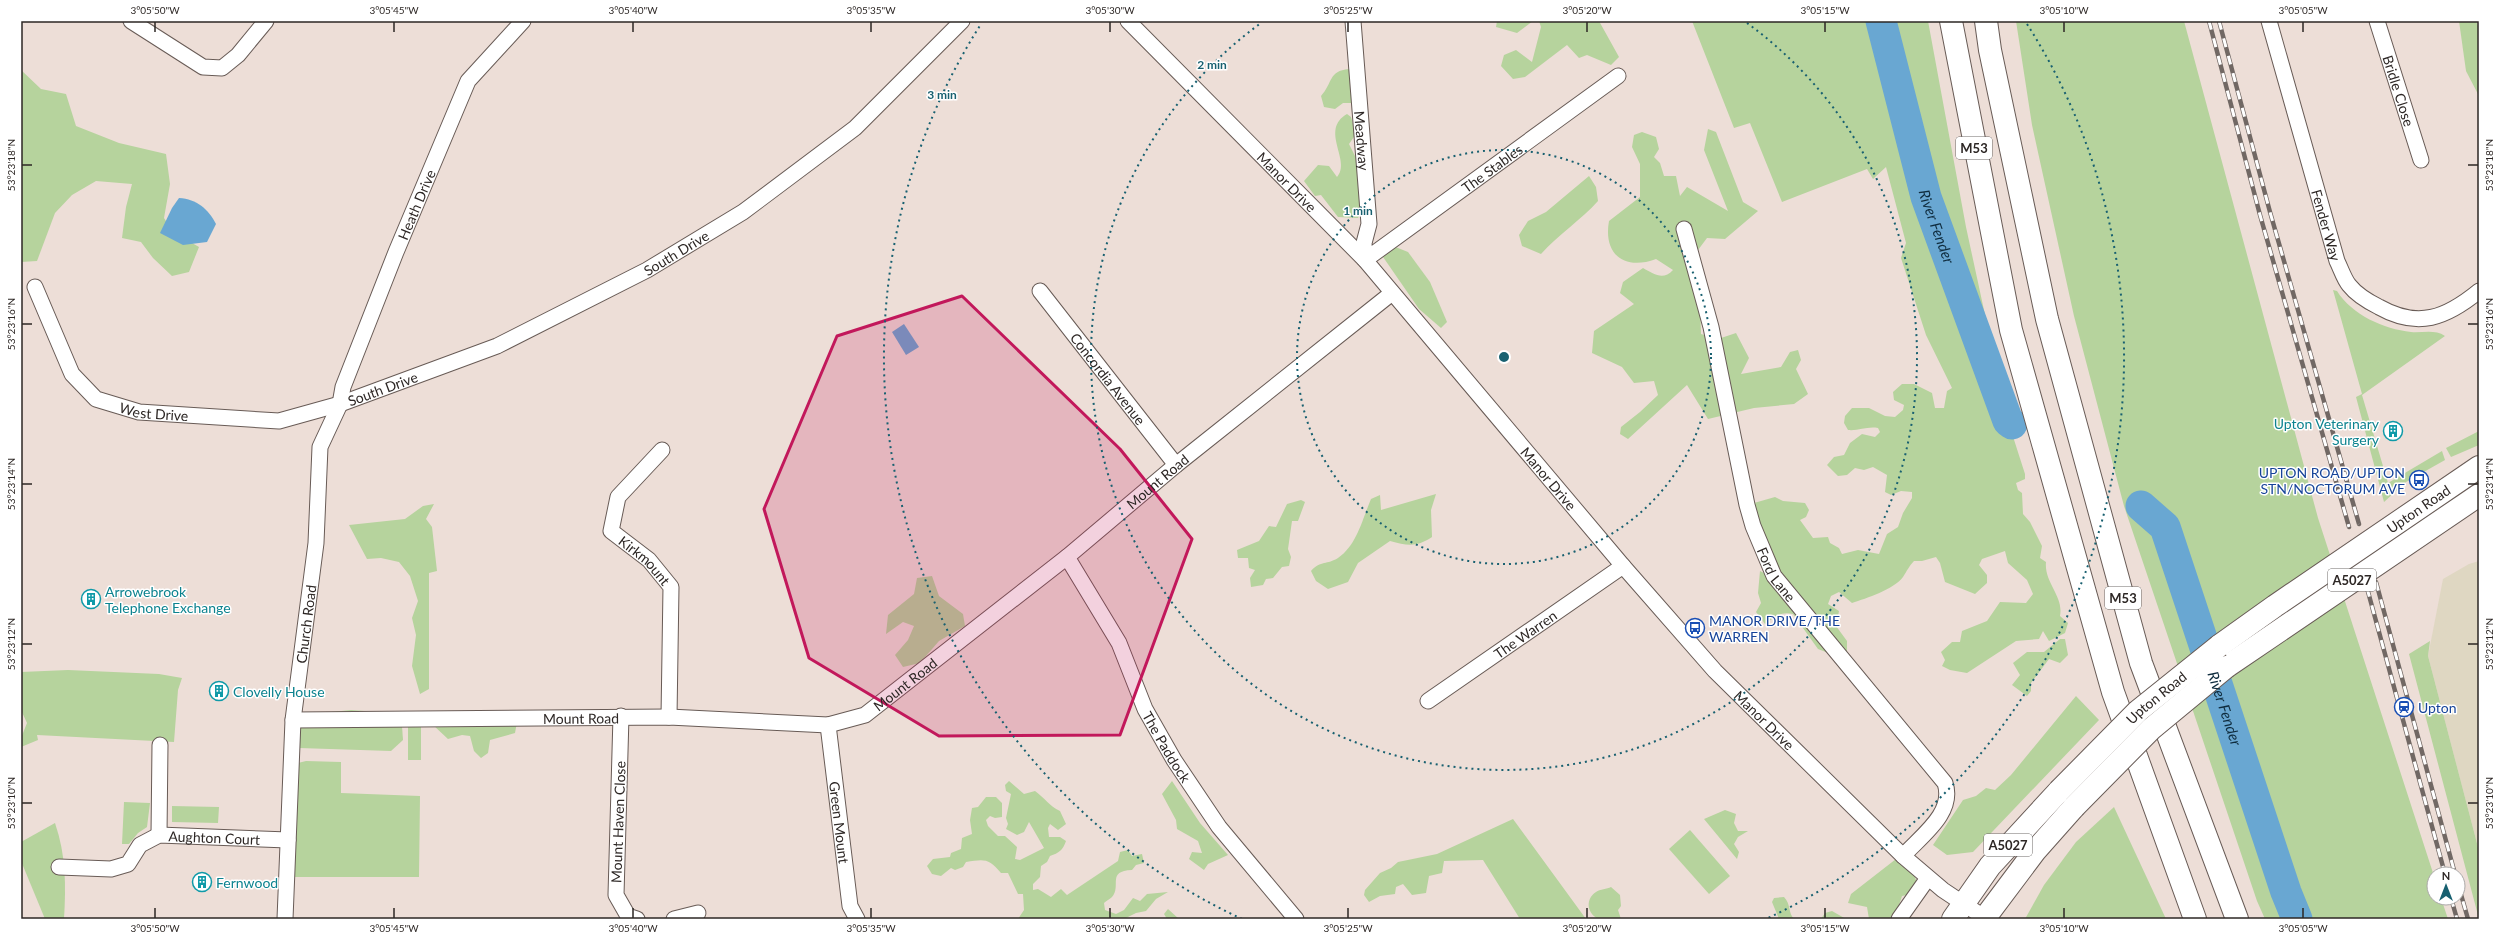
<svg xmlns="http://www.w3.org/2000/svg" width="2500" height="940" viewBox="0 0 2500 940" font-family="Lato,sans-serif">
	<style>
		.commercial { fill: #dfd7c2 }
		.green { fill: #b6d39d }
		.water { fill: #69a7d2 }
		.lines { fill: none; stroke-linecap: round; stroke-linejoin: round }
		.river { stroke: #69a7d2; stroke-width: 31 }
		.street-casing { stroke: #685b56; stroke-width: 17 }
		.primary-casing { stroke: #685b56; stroke-width: 24 }
		.highway-casing { stroke: #685b56; stroke-width: 24 }
		.street { stroke: #fff; stroke-width: 15 }
		.primary { stroke: #fff; stroke-width: 22 }
		.highway { stroke: #fff; stroke-width: 22 }
		.rail-casing { stroke: #716864; stroke-width: 4.5 }
		.rail { stroke: #fff; stroke-width: 3; stroke-dasharray: 9; stroke-linecap: butt }
		.primary-bridge-casing { stroke: #685b56; stroke-width: 24; stroke-linecap: butt }
		.primary-bridge { stroke: #fff; stroke-width: 22 }
		.marked { fill: #c2185b; fill-opacity: 0.2; stroke: #c2185b; stroke-width: 3; stroke-linejoin: round }
		.ticks { fill: none; stroke: #2d2725; stroke-width: 1.5 }
		.ring { fill: none; stroke: #186070; stroke-width: 2; stroke-dasharray: 2 4 }
		.labels { text-anchor: middle; dominant-baseline: central; stroke-width: 3; stroke-linejoin: round; paint-order: stroke }
		.shield { fill: #fff; stroke: #6c6866; stroke-width: 1 }
		.shield-label { font-size: 13px; font-weight: bold; fill: #2d2725 }
		.street-label { font-size: 14px; fill: #2d2725; stroke: #fff }
		.culture-label { font-size: 14px; fill: #0d838f; stroke: #fff; text-anchor: start }
		.transit-label { font-size: 14px; fill: #164399; stroke: #fff; text-anchor: start }
		.water-label { font-size: 15px; font-style: italic; fill: #0f2c3e; stroke: #fff }
		.centre { fill: #186070; stroke: #fff; stroke-width: 2 }
		.ring-label { font-size: 12px; text-anchor: middle; font-weight: bold; fill: #186070; stroke: #fff; stroke-width: 3; stroke-linejoin: round; paint-order: stroke }
		.neatline { fill: none; stroke: #2d2725; stroke-width: 1.5 }
		.ticks-label { font-size: 10px; text-anchor: middle; fill: #2d2725 }
	</style>
	<rect width="100%" height="100%" fill="#edded7"/>
	<polygon class="commercial" points="2479,561 2479,851 2428,656 2443,579 2469,564"/>
	<g class="green">
		<polygon points="1497,21 1533,21 1517,33 1496,27"/>
		<polygon points="1539,21 1599,21 1619,57 1611,65 1587,55 1579,58 1567,45 1525,77 1513,79 1501,66 1504,55 1516,50 1532,62 1541,27"/>
		<path d="M1692,21H1928L1966,227L2008,421L2025,474V479L2016,483L2018,490L2022,493L2023,514L2030,522L2042,546L2040,558L2046,562C2044,583 2064,596 2060,616L2068,623L2065,633L2049,641L2043,631L2039,639L2016,641L1967,673L1950,670L1942,666L1945,660L1941,652L1952,642H1960L1962,631L1987,621L2000,602L2026,603L2033,594L2027,580L2008,563L2005,551L1982,559L1979,565L1987,575V583L1975,594L1945,582L1940,563L1936,557L1922,561H1914C1909,566 1907,571 1903,577C1893,590 1867,598 1852,603L1839,592L1831,596L1828,604L1839,611L1836,626L1847,641V651L1841,658L1818,649L1793,614C1781,611 1774,617 1765,624L1756,612L1761,603L1758,593L1760,571L1766,574L1747,505L1775,497L1783,501L1805,503L1809,510L1806,517L1800,520L1813,538L1828,537L1830,543L1839,548L1842,554L1858,550L1879,554L1887,534L1898,527L1903,513L1912,498V492L1901,491L1891,495L1885,492L1887,475L1873,467L1864,470L1855,468L1847,475L1838,476L1827,465L1834,457L1844,455L1850,443L1862,434L1875,437L1880,432L1878,428C1867,426 1859,431 1848,430L1844,423L1845,416L1852,408H1869L1885,416L1895,417L1903,410L1904,405L1894,400L1893,392L1902,384H1914L1932,393L1935,408H1944L1947,391L1952,388L1926,335L1901,258L1906,243L1886,167L1873,179L1867,169L1782,202L1750,123L1734,128Z"/>
		<polygon points="2016,21 2184,21 2318,518 2434,876 2434,898 2441,898 2448,919 2265,919 2257,901 2124,506 2074,316 2032,125"/>
		<polygon points="2459,21 2476,21 2479,29 2479,96 2466,71"/>
		<path d="M1349,69L1353,103H1343L1335,109L1324,107L1321,96C1333,83 1328,71 1349,69Z"/>
		<polygon points="21,70 41,89 66,94 76,126 119,143 166,154 170,184 164,218 173,232 199,247 189,272 172,276 153,258 141,242 122,238 126,207 132,184 96,181 72,195 55,213 37,261 21,262"/>
		<path d="M1347,114L1351,117L1356,134L1349,144L1358,162L1361,212L1358,218L1338,217L1321,195L1315,196L1304,181L1318,165L1329,166L1337,177C1352,161 1319,130 1347,114Z"/>
		<path d="M1708,129L1716,132L1743,202L1758,211L1725,239L1707,238L1698,250L1701,334L1718,339L1736,333L1749,358L1741,374L1781,367L1790,352L1798,350L1801,360L1796,369L1808,394L1794,404L1754,408L1708,419L1687,385L1628,439L1620,434L1621,427L1640,412L1658,395L1654,381L1634,383L1622,367L1592,353L1594,331L1634,304L1620,293L1623,282L1643,268C1654,274 1663,281 1673,270L1656,259C1624,271 1603,254 1609,221L1640,197V164L1632,147L1634,135L1642,132L1656,137L1659,149L1654,157L1660,163L1664,176H1676L1680,196L1687,187L1728,211L1704,150Z"/>
		<path d="M1589,176L1596,187L1598,201C1581,220 1559,234 1541,254L1522,246L1519,235L1528,221L1546,212Z"/>
		<polygon points="1393,246 1408,252 1430,282 1447,322 1441,328 1419,309 1381,254"/>
		<path d="M2333,290L2337,291C2352,315 2384,329 2411,332C2423,333 2435,329 2445,336L2362,395L2388,483L2442,451L2445,460L2406,482L2384,502L2356,397L2362,394Z"/>
		<polygon points="2479,431 2479,445 2451,457 2446,448"/>
		<path d="M1436,494L1431,510L1432,537C1417,547 1408,546 1390,541L1358,563L1348,582L1328,589L1316,581L1311,571C1321,560 1327,565 1338,558C1357,545 1362,520 1371,499L1380,495L1381,510Z"/>
		<polygon points="1301,500 1305,502 1298,521 1292,521 1288,549 1291,557 1289,566 1282,567 1273,578 1266,579 1263,585 1251,587 1250,578 1255,570 1249,568 1248,558 1238,558 1237,550 1259,541 1269,526 1276,527 1287,504"/>
		<polygon points="434,504 426,519 432,527 437,571 429,573 429,689 420,694 412,666 416,635 412,618 418,601 410,576 399,562 381,558 367,559 349,525 405,519 423,506"/>
		<polygon points="932,576 939,596 963,614 965,626 939,641 920,663 903,667 895,655 908,640 914,626 903,622 886,634 888,615 914,594 917,578"/>
		<polygon points="2060,639 2065,639 2068,655 2060,663 2049,659 2031,683 2031,691 2027,696 2012,685 2020,675 2013,663 2027,652 2044,652"/>
		<polygon points="2430,641 2428,656 2479,851 2479,919 2409,654"/>
		<polygon points="68,670 159,674 182,678 178,690 174,742 37,735 38,740 21,747 21,738 27,723 21,710 21,672"/>
		<polygon points="2076,696 2099,720 1973,852 1947,855 1933,845 1963,800 1976,796 1986,788 1995,790 2011,775"/>
		<polygon points="351,710 517,722 515,733 490,740 488,753 481,758 474,751 470,736 462,735 448,739 433,725 322,713"/>
		<polygon points="402,726 403,740 391,751 299,748 299,727"/>
		<rect x="408" y="726" width="13" height="34"/>
		<polygon points="306,761 341,762 341,793 420,796 419,877 293,877 298,763"/>
		<path d="M1009,781L1024,794L1035,791C1045,798 1049,806 1060,811L1066,824L1058,830L1050,824L1048,828L1049,837H1060L1066,841C1063,850 1059,853 1050,856L1047,862L1041,866L1040,877L1033,884V890L1038,889L1051,897L1061,889L1067,895L1118,861L1120,852L1128,850L1132,856L1142,854L1144,863L1136,865L1132,870C1106,871 1122,886 1112,897C1110,899 1106,901 1104,903L1105,910L1116,914L1124,910L1133,898L1140,901L1147,894L1168,892L1156,899L1146,911L1136,913L1124,919H1018L1024,910L1023,894H1018L1008,873H1001C989,858 984,859 966,862L963,867L955,870L951,868L941,876L932,874L927,866L933,859L950,857L951,853L961,849L962,838L972,834L970,820L972,808L978,807L986,797H996L1002,803V817L995,818L990,816L986,820L988,826L998,836H1005L1017,847L1015,859L1020,860L1044,848L1029,822L1024,832L1017,835L1006,829L1008,824L1006,818L1011,794L1006,791L1005,785Z"/>
		<polygon points="1172,781 1200,823 1228,855 1208,864 1204,870 1189,859 1192,852 1202,853 1198,841 1177,829 1176,820 1162,794"/>
		<polygon points="124,802 150,803 147,827 138,833 129,844 122,844"/>
		<polygon points="172,806 219,807 218,823 172,822"/>
		<polygon points="2114,807 2166,919 2025,919 2044,885 2076,842"/>
		<polygon points="1725,810 1736,814 1734,823 1738,831 1748,831 1738,837 1734,844 1739,852 1737,859 1704,819"/>
		<polygon points="1513,819 1586,919 1520,919 1483,860 1444,861 1442,873 1429,876 1426,893 1412,895 1403,884 1396,887 1395,894 1380,896 1369,902 1364,895 1365,890 1380,873 1391,868 1398,862 1437,854"/>
		<path d="M55,823C66,855 66,885 64,919H45L21,861V842Z"/>
		<polygon points="1690,830 1730,876 1709,894 1669,849"/>
		<polygon points="1896,859 1915,877 1918,887 1912,894 1902,896 1898,908 1889,919 1869,919 1867,907 1848,903 1851,894"/>
		<path d="M1611,887L1620,895L1621,906L1618,910L1621,919C1615,919 1605,921 1599,919C1588,915 1584,900 1596,892C1600,889 1607,889 1611,887Z"/>
		<path d="M1784,897C1791,904 1788,913 1794,919H1779L1772,902L1774,898Z"/>
		<polygon points="1168,909 1179,919 1167,919 1164,914"/>
		<polygon points="1832,911 1846,919 1821,919 1825,913"/>
	</g>
	<g class="water">
		<path d="M179,198C197,199 208,209 216,224L207,242L183,245L160,233L172,208Z"/>
		<polygon points="904,324 919,347 906,355 892,332"/>
	</g>
	<g class="lines">
		<g class="river">
			<path id="s1" d="M1881,21L1926,197L2008,421L2012,424"/>
			<path id="s2" d="M2141,506L2165,527L2286,892L2297,919"/>
		</g>
		<defs>
			<g id="street">
				<polyline points="131,21 203,67 222,68 238,55 266,21"/>
				<path id="s3" d="M1128,21L1365,260L1623,566L1715,671L1903,856L1943,890L1985,918"/>
				<path id="s4" d="M1353,21L1369,224L1364,243L1365,260L1618,76"/>
				<path id="s5" d="M2269,21L2337,261C2341,269 2344,279 2349,285C2356,294 2369,302 2379,307C2418,329 2446,318 2479,291"/>
				<path id="s6" d="M2377,21L2421,160"/>
				<path id="s7" d="M1684,229L1711,327L1747,505L1753,526L1774,576L1945,783C1955,813 1921,836 1903,856"/>
				<path id="s8" d="M35,287L72,374L96,399L139,412L279,421L340,404L497,346L647,270L743,212L855,128L962,21"/>
				<path id="s9" d="M1040,291L1176,465"/>
				<path id="s10" d="M662,450L618,497L611,531L649,560L671,587L669,717"/>
				<path id="s11" d="M1067,557L1119,643L1145,709L1174,760L1219,827L1296,919"/>
				<path id="s12" d="M1428,701L1623,566"/>
				<polyline points="621,716 616,895 628,916 637,919"/>
				<path id="s13" d="M293,720L669,717L828,725L865,715L1067,557L1176,465L1392,293"/>
				<path id="s14" d="M828,725L850,906L857,919"/>
				<polyline points="159,835 160,745"/>
				<path id="s15" d="M59,867L111,869L128,864L140,845L159,835L288,840"/>
				<path id="s16" d="M285,919L293,720L316,543L320,447L340,404L343,387L396,252L468,81L523,21"/>
				<polyline points="674,919 698,913"/>
				<polyline points="1899,919 1928,878"/>
			</g>
			<g id="primary">
				<path id="s17" d="M2219,646L2275,606L2479,467"/>
				<polyline points="2226,667 2479,495"/>
				<polyline points="1953,919 1990,866 2059,791"/>
				<polyline points="1984,919 2035,851 2074,807"/>
			</g>
			<g id="highway">
				<polyline points="1951,21 2011,330 2113,692 2195,919"/>
				<polyline points="1986,21 1990,50 2047,319 2141,663 2237,919"/>
			</g>
		</defs>
		<use href="#street" class="street-casing"/>
		<use href="#primary" class="primary-casing"/>
		<use href="#highway" class="highway-casing"/>
		<use href="#street" class="street"/>
		<use href="#primary" class="primary"/>
		<use href="#highway" class="highway"/>
		<defs>
			<g id="rail">
				<polyline points="2209,21 2260,215 2349,527"/>
				<polyline points="2219,21 2270,212 2359,524"/>
				<polyline points="2376,582 2455,874"/>
				<polyline points="2367,588 2445,874"/>
				<polyline points="2458,884 2468,919"/>
				<polyline points="2451,898 2457,919"/>
			</g>
		</defs>
		<use href="#rail" class="rail-casing"/>
		<use href="#rail" class="rail"/>
		<defs>
			<g id="primary-bridge">
				<path id="s18" d="M2059,791L2138,711L2219,646"/>
				<polyline points="2074,807 2151,729 2226,667"/>
			</g>
		</defs>
		<use href="#primary-bridge" class="primary-bridge-casing"/>
		<use href="#primary-bridge" class="primary-bridge"/>
	</g>
	<path class="marked" d="M962,296L1120,449L1192,539L1120,735L939,736L809,658L764,509L837,336Z"/>
	<path class="ticks" d="M155,22V32M394,22V32M633,22V32M871,22V32M1110,22V32M1348,22V32M1587,22V32M1825,22V32M2064,22V32M2303,22V32M22,165H32M2468,165H2478M22,324H32M2468,324H2478M22,484H32M2468,484H2478M22,644H32M2468,644H2478M22,803H32M2468,803H2478M155,908V918M394,908V918M633,908V918M871,908V918M1110,908V918M1348,908V918M1587,908V918M1825,908V918M2064,908V918M2303,908V918"/>
	<g class="ring">
		<circle cx="1504" cy="357" r="207"/>
		<path d="M1747 23A413 413 0 1 1 1261 23"/>
		<path d="M1242 919A620 620 0 0 1 981 24M2027 24A620 620 0 0 1 1766 919"/>
	</g>
	<defs>
		<symbol id="building-ring" viewBox="-11 -11 22 22"><circle r="9.5" fill="#fff" stroke="#0f9aa8" stroke-width="1.5"/><path d="M-4-6H4V6H1V3H-1V6H-4ZM-2.5-4.3h1.7v1.8h-1.7ZM.8-4.3h1.7v1.8H.8ZM-2.5-1h1.7V.8h-1.7ZM.8-1h1.7V.8H.8Z" fill="#0f9aa8"/></symbol>
		<symbol id="bus-ring" viewBox="-11 -11 22 22"><circle r="9.5" fill="#fff" stroke="#1a4fb4" stroke-width="1.5"/><path d="M-5-6H5V4H4V6H2V4H-2V6H-4V4H-5ZM-3.5-4V0h7V-4ZM-3.5 1.2v1.5H-2V1.2ZM2 1.2v1.5H3.5V1.2Z" fill="#1a4fb4"/></symbol>
		<symbol id="station-ring" viewBox="-11 -11 22 22"><circle r="9.5" fill="#fff" stroke="#1a4fb4" stroke-width="1.5"/><path d="M-3-6H3Q5-6 5-4V2Q5 4 3 4L4.5 6H3L1.5 4h-3L-3 6H-4.5L-3 4Q-5 4-5 2V-4Q-5-6-3-6ZM-3.5-4v3h7v-3ZM-3.5 1v1.5H-2V1ZM2 1v1.5H3.5V1Z" fill="#1a4fb4"/></symbol>
	</defs>
	<g fill-rule="evenodd">
		<use href="#building-ring" x="2382" y="420" width="22" height="22"/>
		<use href="#bus-ring" x="2408" y="469" width="22" height="22"/>
		<use href="#building-ring" x="80" y="588" width="22" height="22"/>
		<use href="#bus-ring" x="1684" y="617" width="22" height="22"/>
		<use href="#building-ring" x="208" y="680" width="22" height="22"/>
		<use href="#station-ring" x="2393" y="696" width="22" height="22"/>
		<use href="#building-ring" x="191" y="871" width="22" height="22"/>
	</g>
	<g class="labels">
		<g class="shield">
			<rect x="1956" y="137" width="36" height="22" rx="3"/>
			<rect x="2328" y="569" width="48" height="22" rx="3"/>
			<rect x="2105" y="587" width="36" height="22" rx="3"/>
			<rect x="1984" y="834" width="48" height="22" rx="3"/>
		</g>
		<g class="shield-label">
			<text x="1974" y="148">M53</text>
			<text x="2352" y="580">A5027</text>
			<text x="2123" y="598">M53</text>
			<text x="2008" y="845">A5027</text>
		</g>
		<g class="street-label">
			<text stroke="none"><textPath href="#s6" startOffset="73">Bridle Close</textPath></text>
			<text stroke="none"><textPath href="#s4" startOffset="120">Meadway</textPath></text>
			<text stroke="none"><textPath href="#s4" startOffset="397">The Stables</textPath></text>
			<text stroke="none"><textPath href="#s3" startOffset="226">Manor Drive</textPath></text>
			<text stroke="none"><textPath href="#s16" startOffset="735">Heath Drive</textPath></text>
			<text stroke="none"><textPath href="#s5" startOffset="212">Fender Way</textPath></text>
			<text stroke="none"><textPath href="#s8" startOffset="747">South Drive</textPath></text>
			<text stroke="none"><textPath href="#s9" startOffset="111">Concordia Avenue</textPath></text>
			<text stroke="none"><textPath href="#s8" startOffset="423">South Drive</textPath></text>
			<text stroke="none"><textPath href="#s8" startOffset="189">West Drive</textPath></text>
			<text stroke="none"><textPath href="#s3" startOffset="622">Manor Drive</textPath></text>
			<text stroke="none"><textPath href="#s13" startOffset="948">Mount Road</textPath></text>
			<text stroke="none"><textPath href="#s17" startOffset="242">Upton Road</textPath></text>
			<text stroke="none"><textPath href="#s10" startOffset="144">Kirkmount</textPath></text>
			<text stroke="none"><textPath href="#s7" startOffset="359">Ford Lane</textPath></text>
			<text stroke="none"><textPath href="#s16" startOffset="296">Church Road</textPath></text>
			<text stroke="none"><textPath href="#s12" startOffset="118">The Warren</textPath></text>
			<text stroke="none"><textPath href="#s13" startOffset="624">Mount Road</textPath></text>
			<text stroke="none"><textPath href="#s18" startOffset="135">Upton Road</textPath></text>
			<text stroke="none"><textPath href="#s13" startOffset="288">Mount Road</textPath></text>
			<text stroke="none"><textPath href="#s3" startOffset="946">Manor Drive</textPath></text>
			<text stroke="none"><textPath href="#s11" startOffset="215">The Paddock</textPath></text>
			<text transform="translate(618 822) rotate(-88)">Mount Haven Close</text>
			<text stroke="none"><textPath href="#s14" startOffset="98">Green Mount</textPath></text>
			<text stroke="none"><textPath href="#s15" startOffset="169">Aughton Court</textPath></text>
		</g>
		<g class="culture-label">
			<text x="2379" y="423" text-anchor="end">Upton Veterinary<tspan x="2379" dy="16">Surgery</tspan></text>
			<text x="105" y="591">Arrowebrook<tspan x="105" dy="16">Telephone Exchange</tspan></text>
			<text x="233" y="691">Clovelly House</text>
			<text x="216" y="882">Fernwood</text>
		</g>
		<g class="transit-label">
			<text x="2405" y="472" text-anchor="end">UPTON ROAD/UPTON<tspan x="2405" dy="16">STN/NOCTORUM AVE</tspan></text>
			<text x="1709" y="620">MANOR DRIVE/THE<tspan x="1709" dy="16">WARREN</tspan></text>
			<text x="2418" y="707">Upton</text>
		</g>
		<g class="water-label">
			<text stroke="none"><textPath href="#s1" startOffset="213">River Fender</textPath></text>
			<text stroke="none"><textPath href="#s2" startOffset="223">River Fender</textPath></text>
		</g>
	</g>
	<circle cx="1504" cy="357" r="6" class="centre"/>
	<g class="ring-label">
		<text x="1212" y="69">2 min</text>
		<text x="942" y="99">3 min</text>
		<text x="1358" y="215">1 min</text>
	</g>
	<rect width="2500" height="940" fill="none" stroke="#ffffff" stroke-width="44"/>
	<g transform="translate(2446 886)"><circle r="19" fill="#ffffff" stroke="#aba9a8"/>
	<path d="M0-3L7 15L0 10L-7 15Z" fill="#186070"/>
	<text y="-6" font-size="11" font-weight="bold" text-anchor="middle" fill="#2d2725">N</text>
	</g>
	<rect x="22" y="22" width="2456" height="896" class="neatline"/>
	<g class="ticks-label">
		<text x="155" y="14">3°05'50"W</text>
		<text x="394" y="14">3°05'45"W</text>
		<text x="633" y="14">3°05'40"W</text>
		<text x="871" y="14">3°05'35"W</text>
		<text x="1110" y="14">3°05'30"W</text>
		<text x="1348" y="14">3°05'25"W</text>
		<text x="1587" y="14">3°05'20"W</text>
		<text x="1825" y="14">3°05'15"W</text>
		<text x="2064" y="14">3°05'10"W</text>
		<text x="2303" y="14">3°05'05"W</text>
		<text transform="translate(11 165) rotate(-90)" y="4">53°23'18"N</text>
		<text transform="translate(2489 165) rotate(-90)" y="4">53°23'18"N</text>
		<text transform="translate(11 324) rotate(-90)" y="4">53°23'16"N</text>
		<text transform="translate(2489 324) rotate(-90)" y="4">53°23'16"N</text>
		<text transform="translate(11 484) rotate(-90)" y="4">53°23'14"N</text>
		<text transform="translate(2489 484) rotate(-90)" y="4">53°23'14"N</text>
		<text transform="translate(11 644) rotate(-90)" y="4">53°23'12"N</text>
		<text transform="translate(2489 644) rotate(-90)" y="4">53°23'12"N</text>
		<text transform="translate(11 803) rotate(-90)" y="4">53°23'10"N</text>
		<text transform="translate(2489 803) rotate(-90)" y="4">53°23'10"N</text>
		<text x="155" y="932">3°05'50"W</text>
		<text x="394" y="932">3°05'45"W</text>
		<text x="633" y="932">3°05'40"W</text>
		<text x="871" y="932">3°05'35"W</text>
		<text x="1110" y="932">3°05'30"W</text>
		<text x="1348" y="932">3°05'25"W</text>
		<text x="1587" y="932">3°05'20"W</text>
		<text x="1825" y="932">3°05'15"W</text>
		<text x="2064" y="932">3°05'10"W</text>
		<text x="2303" y="932">3°05'05"W</text>
	</g>
</svg>
